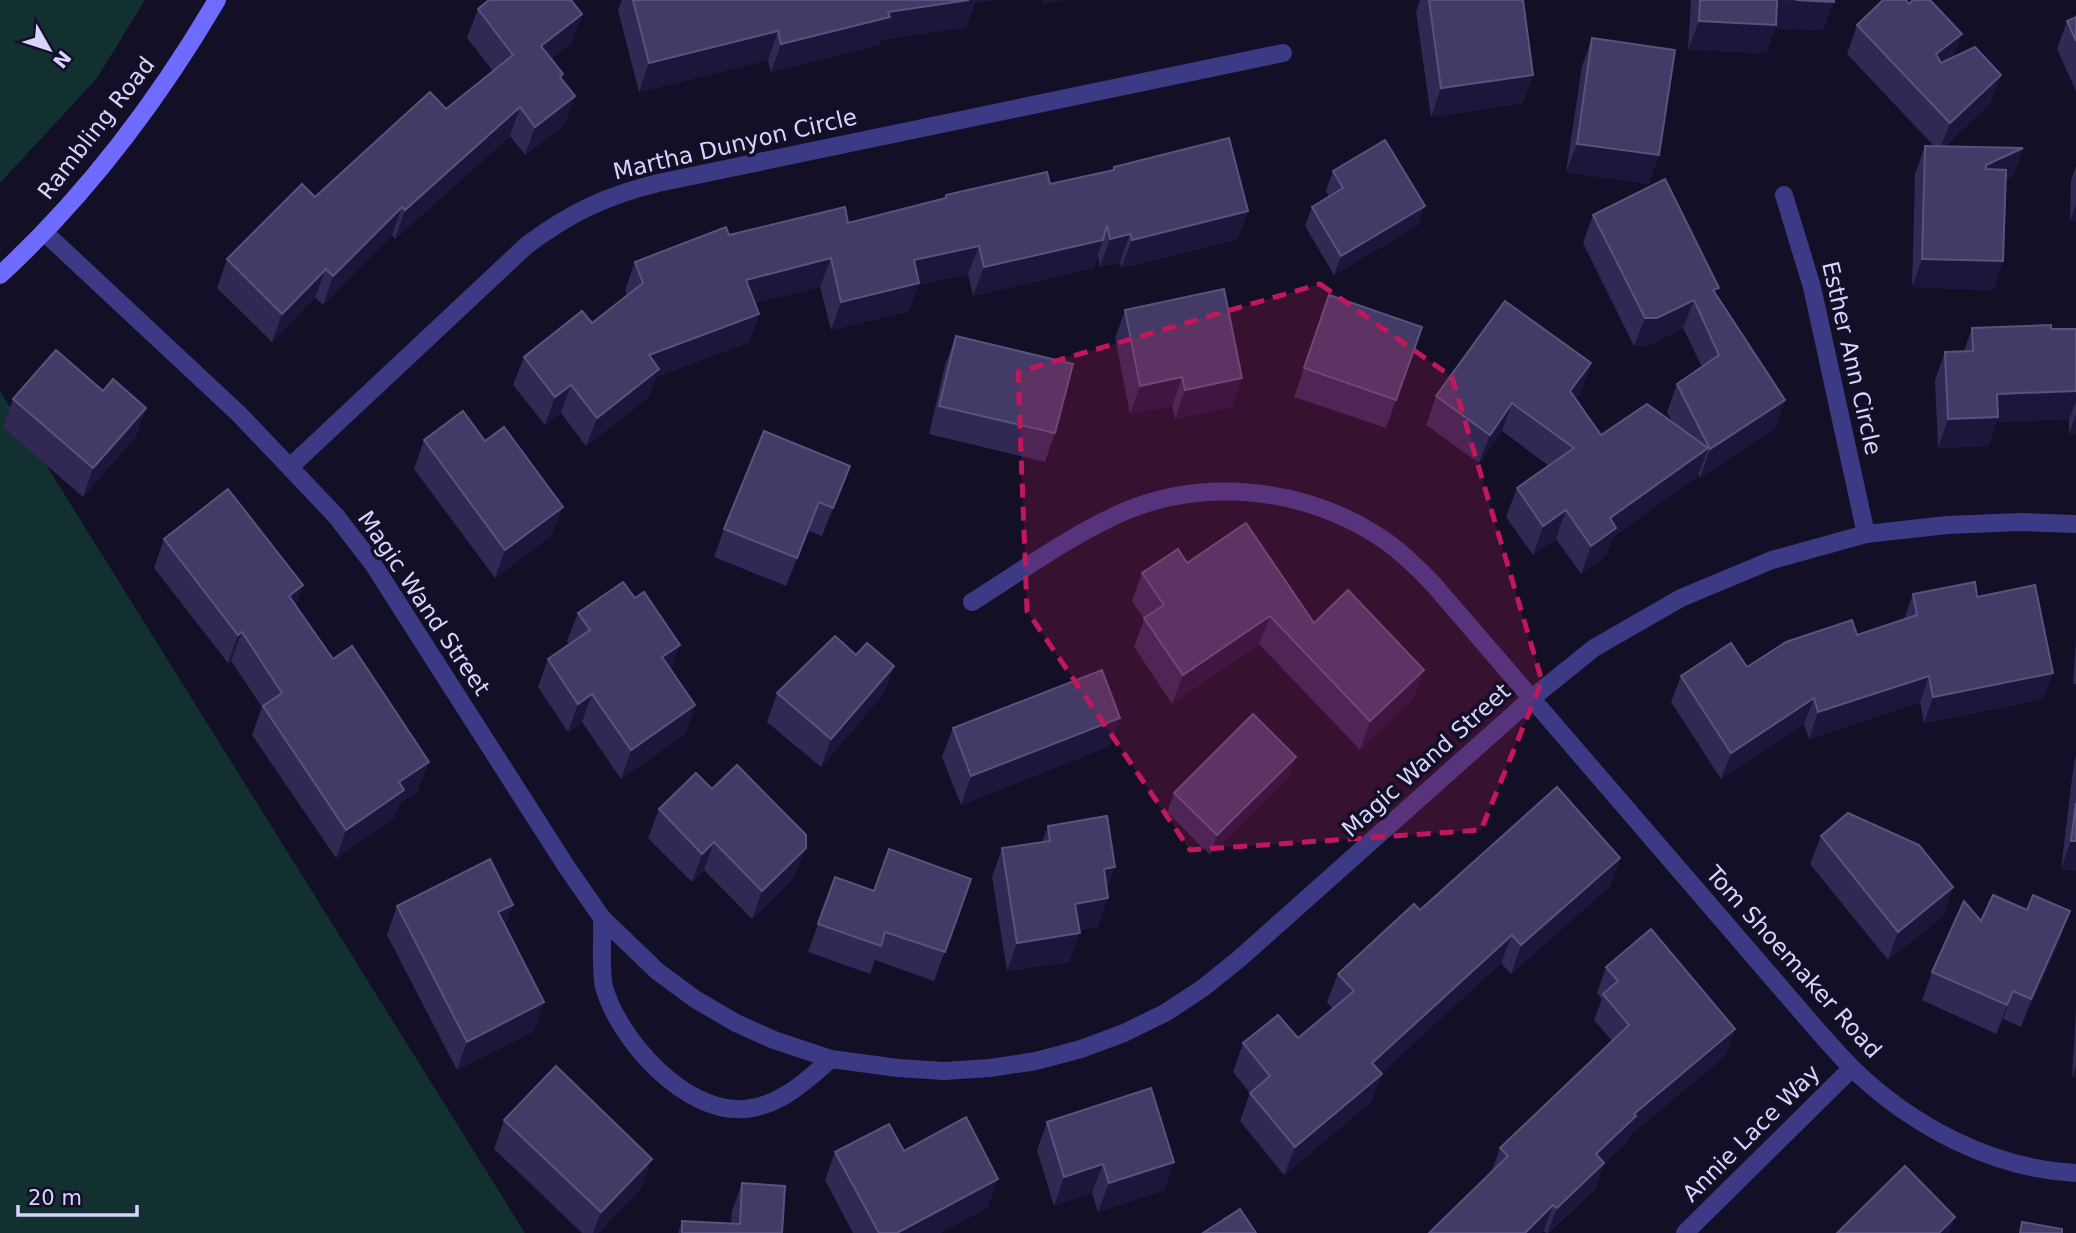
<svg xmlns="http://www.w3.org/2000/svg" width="2076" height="1233" viewBox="0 0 2076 1233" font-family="'DejaVu Sans',sans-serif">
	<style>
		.green { fill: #12302f }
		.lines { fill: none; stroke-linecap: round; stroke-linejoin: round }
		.street { stroke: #3d3a85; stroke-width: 18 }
		.secondary { stroke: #6f6bff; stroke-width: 18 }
		.wall { fill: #312854 }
		.shaded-wall { fill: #1d163a }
		.building { fill: #433a66; stroke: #5a527e; stroke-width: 2 }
		.marked { fill: #c2185b; fill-opacity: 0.2; stroke: #c2185b; stroke-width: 5; stroke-dasharray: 14 9; stroke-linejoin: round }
		.labels { text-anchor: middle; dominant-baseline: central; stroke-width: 7; stroke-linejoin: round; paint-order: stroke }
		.street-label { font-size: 23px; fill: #d9d4ff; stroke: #130f26 }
	</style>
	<rect width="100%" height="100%" fill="#130f26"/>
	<g class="green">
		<polygon points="0,0 145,0 97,78 0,183"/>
		<polygon points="0,391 525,1233 0,1233"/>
	</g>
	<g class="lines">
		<g class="street">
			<polyline points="1784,195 1812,287 1866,534"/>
			<polyline points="44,232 240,415 336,516 373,564 566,866 602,918 657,971 695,999 736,1023 774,1040 831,1059 898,1068 944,1071 990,1068 1036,1061 1081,1049 1124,1033 1165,1013 1203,988 1239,959 1532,698 1594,648 1681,598 1772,560 1866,534 1947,525 2021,522 2076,524"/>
			<path d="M291,466L527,245C570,213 605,196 658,183L1283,53"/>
			<path d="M972,602C1020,572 1071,535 1123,512C1204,477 1304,488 1378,536C1399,549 1417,567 1434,585L1818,1031C1829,1043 1840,1056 1851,1067C1910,1125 1992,1169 2076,1173"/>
			<path d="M602,918C603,935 600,972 604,987C619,1040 685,1114 745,1109C780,1106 806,1081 831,1059"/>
			<polyline points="1685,1233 1852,1068"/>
		</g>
		<path class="secondary" d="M0,275C87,195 157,102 217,0"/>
	</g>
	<g class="wall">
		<polygon points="488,0 571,0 582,14 571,43 551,59 561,79 575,96 564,125 525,155 510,136 395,239 392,235 323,305 315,297 272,342 217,288 227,259 315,197 446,109 493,71 467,38 478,9 487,2"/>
		<polygon points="622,0 992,0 975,2 966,27 881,40 879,45 771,72 768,60 639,92 618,10"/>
		<polygon points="1420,0 1523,0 1523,103 1431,117 1416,12"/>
		<polygon points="1691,0 1834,0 1823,30 1775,28 1766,53 1688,50"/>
		<polygon points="2076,14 2076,91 2057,49 2067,21 2075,17"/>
		<polygon points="1857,25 2001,75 1990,103 1945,146 2023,148 2013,176 2006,179 2003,261 1993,290 1912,287 1915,174 1925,146 1934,146 1847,54"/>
		<polygon points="1592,38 1649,184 1566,172 1582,66"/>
		<polygon points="2076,166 2076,221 2070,220 2071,180"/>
		<polygon points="1114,167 1248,211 1237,239 1121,268 1120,262 1100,267 1098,256 1093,268 973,296 968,274 918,285 909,311 831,330 820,287 755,303 759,314 749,342 656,377 649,397 586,446 561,413 545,425 513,385 524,357 592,323 627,295 625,290 635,262 729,235 848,223 944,199 946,195 1050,184 1112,170"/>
		<polygon points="1333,171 1418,225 1334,275 1305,226 1312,207 1329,197 1326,190"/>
		<polygon points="1593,215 1716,295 1785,400 1775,428 1700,478 1699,475 1613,537 1606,556 1581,574 1556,539 1533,555 1506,517 1517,488 1549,466 1502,431 1479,463 1426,425 1436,396 1591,363 1581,392 1576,398 1601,435 1672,421 1667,412 1677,384 1702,367 1683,328 1647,346 1634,346 1583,243"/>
		<polygon points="1125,310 1232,407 1175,419 1172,406 1130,414 1115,338"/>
		<polygon points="1319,324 1422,327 1386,428 1294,397"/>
		<polygon points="1972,328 2076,329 2076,434 2069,434 2069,419 1996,422 1988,446 1938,448 1935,380 1945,352 1964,351"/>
		<polygon points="956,336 1055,433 1045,462 929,434 945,365"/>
		<polygon points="103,391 146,408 136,436 83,497 3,427 13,399"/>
		<polygon points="424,440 552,535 495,578 414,469"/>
		<polygon points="850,466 822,536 809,531 786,586 714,557 724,529"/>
		<polygon points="164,539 303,585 295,605 418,791 399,804 394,818 336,858 252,735 262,707 231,661 228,663 154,568"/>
		<polygon points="1187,563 1314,623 1414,698 1360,750 1259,644 1172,704 1134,647 1144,619 1132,601 1142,573"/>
		<polygon points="1913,594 1977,597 2043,699 1924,723 1920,702 1809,739 1804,724 1721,779 1671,702 1681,676 1747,667 1857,635 1904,619"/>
		<polygon points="578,613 671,670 695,705 685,734 621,779 582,722 568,732 538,687 548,659 570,644 567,641"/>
		<polygon points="2076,639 2076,684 2073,684"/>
		<polygon points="856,655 894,666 883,694 821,767 767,722 777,693"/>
		<polygon points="953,728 1110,746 961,805 942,757"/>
		<polygon points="2076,757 2076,871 2061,869 2074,762"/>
		<polygon points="1289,777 1210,855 1167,812 1174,793"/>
		<polygon points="659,809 795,876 752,919 704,870 692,882 648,838"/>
		<polygon points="1048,826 1107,890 1098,927 1079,930 1069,962 1007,971 992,877 1002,848 1042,842"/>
		<polygon points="1821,836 1953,887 1943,916 1888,960 1810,864"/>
		<polygon points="1620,858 1610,886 1511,974 1501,963 1381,1073 1371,1102 1284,1175 1240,1121 1250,1093 1233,1072 1243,1043 1298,1038 1333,1009 1327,1002 1338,974 1420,910"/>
		<polygon points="835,877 874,891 971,879 934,981 875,960 870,974 808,952"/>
		<polygon points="397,906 505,927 534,1031 457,1070 387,935"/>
		<polygon points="1981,921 2060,940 2021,1027 2003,1019 1996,1034 1922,1000 1932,972"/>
		<polygon points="1606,967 1726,1055 1629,1136 1627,1142 1604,1164 1595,1189 1548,1233 1546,1233 1491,1173 1500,1148 1612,1041 1594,1020 1602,999 1597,993"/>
		<polygon points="2076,1009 2076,1077 2072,1077"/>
		<polygon points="504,1120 642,1187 598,1233 582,1233 494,1149"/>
		<polygon points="1047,1122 1174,1162 1164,1190 1098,1212 1092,1193 1054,1206 1037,1150"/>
		<polygon points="904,1151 988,1207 940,1233 853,1233 825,1180 835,1152"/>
		<polygon points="742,1183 782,1233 678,1233 682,1221 731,1224 732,1211"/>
	</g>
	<g class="shaded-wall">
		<polygon points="965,0 992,0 975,2 966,27 881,40 879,45 771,72 781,44 888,12"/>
		<polygon points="1043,0 1065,0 1041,5"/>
		<polygon points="1777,0 1834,2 1823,30 1775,28 1766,53 1688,50 1699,21"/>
		<polygon points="582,14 571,43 530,75 541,46"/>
		<polygon points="778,31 768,60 639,92 649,63"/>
		<polygon points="1962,34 1952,62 1926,82 1936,54"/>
		<polygon points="1533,75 1523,103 1431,117 1441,88"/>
		<polygon points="2001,75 1990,103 1939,151 1950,123"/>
		<polygon points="575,96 564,125 525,155 535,127"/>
		<polygon points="520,107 510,136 395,239 405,210"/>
		<polygon points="1577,144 1659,155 1649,184 1566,172"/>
		<polygon points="2023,148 2013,176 1976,193 1986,165"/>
		<polygon points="2076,205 2076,221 2070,220"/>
		<polygon points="1425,206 1418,225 1334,275 1341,256"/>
		<polygon points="402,207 392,235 323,305 333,276"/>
		<polygon points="1248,211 1237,239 1121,268 1132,240"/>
		<polygon points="1130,234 1120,262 1100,267 1110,239"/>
		<polygon points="1103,240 1093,268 973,296 984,267"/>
		<polygon points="979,246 968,274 918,285 909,311 831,330 841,302 914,260"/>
		<polygon points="831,258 820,287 736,308 746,280"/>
		<polygon points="1922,259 2003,261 1993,290 1912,287"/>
		<polygon points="326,269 315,297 272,342 282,314"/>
		<polygon points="1694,300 1683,328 1647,346 1634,346 1645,318"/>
		<polygon points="759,314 749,342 656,377 649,397 586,446 597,418 649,355"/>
		<polygon points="1591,363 1581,392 1560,420 1570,391"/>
		<polygon points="1182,377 1172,406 1130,414 1140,386"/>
		<polygon points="1242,378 1232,407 1175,419 1185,390"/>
		<polygon points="571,385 561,413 545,425 555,397"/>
		<polygon points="2076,391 2076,401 2069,419 1996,422 1988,446 1938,448 1948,419 1997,394"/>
		<polygon points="1785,400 1775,428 1700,478 1710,449"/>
		<polygon points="1512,403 1502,431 1479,463 1490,435"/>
		<polygon points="146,408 136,436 83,497 93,468"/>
		<polygon points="2076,415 2076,434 2069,434"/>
		<polygon points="1708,448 1698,476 1613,537 1606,556 1581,574 1591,546 1610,518"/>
		<polygon points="850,466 840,494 822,536 833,508"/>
		<polygon points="819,502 809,531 786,586"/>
		<polygon points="563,507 552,535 495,578 505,550"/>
		<polygon points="1566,510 1556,539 1533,555 1543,526"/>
		<polygon points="303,585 292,613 289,596"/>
		<polygon points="1270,616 1259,644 1172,704 1183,675"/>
		<polygon points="242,632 231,661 228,663 238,635"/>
		<polygon points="680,645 670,673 662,657"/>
		<polygon points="894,666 883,694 821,767 831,739"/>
		<polygon points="1424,670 1414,698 1360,750 1370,721"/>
		<polygon points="2053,673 2043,699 1924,723 1933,697"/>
		<polygon points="1929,676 1920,702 1809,739 1818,712"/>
		<polygon points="592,694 582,722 568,732 578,704"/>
		<polygon points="1814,698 1804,724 1721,779 1731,753"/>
		<polygon points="695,705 685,734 621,779 631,750"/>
		<polygon points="1120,718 1110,746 961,805 971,776"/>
		<polygon points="1296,757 1289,777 1210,855 1217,835"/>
		<polygon points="429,762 418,791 399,804 394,818 336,858 346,830 399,782"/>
		<polygon points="2071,841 2076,841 2076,871 2061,869"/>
		<polygon points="714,842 704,870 692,882 702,854"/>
		<polygon points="806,848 795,876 752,919 762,891"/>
		<polygon points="1620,858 1610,886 1511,974 1521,945"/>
		<polygon points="1115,867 1105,895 1104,869"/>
		<polygon points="1953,887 1943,916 1888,960 1898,932"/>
		<polygon points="1108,898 1098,927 1065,933 1075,904"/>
		<polygon points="513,905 503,933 498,912"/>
		<polygon points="2070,911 2060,940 2021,1027 2031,999"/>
		<polygon points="1080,933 1069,962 1007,971 1017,943"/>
		<polygon points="1512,935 1501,963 1372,1082 1382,1074 1371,1102 1284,1175 1295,1147 1372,1063"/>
		<polygon points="2013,991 2003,1019 1996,1034 2007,1005"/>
		<polygon points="544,1002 534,1031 457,1070 467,1042"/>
		<polygon points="1735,1029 1726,1055 1629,1136 1627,1142 1604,1164 1595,1189 1547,1233 1557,1208 1596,1154 1634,1114"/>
		<polygon points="2076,1066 2076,1077 2072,1077"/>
		<polygon points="652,1159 642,1187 598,1233 593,1233 601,1212"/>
		<polygon points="1174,1162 1164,1190 1098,1212 1109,1183"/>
		<polygon points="1103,1164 1092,1193 1054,1206 1064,1177"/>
		<polygon points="998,1179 988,1207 940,1233 897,1233"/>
		<polygon points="1553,1205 1544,1231 1542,1233 1525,1233"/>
		<polygon points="1955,1217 1949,1233 1939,1233"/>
	</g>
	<g class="building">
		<polygon points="489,0 571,0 582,14 541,46 563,74 560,77 575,96 535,127 520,107 405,210 402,207 333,276 326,269 282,314 227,259 302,184 315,197 430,92 446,109 513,55 478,9"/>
		<polygon points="633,0 969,0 888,12 890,17 781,44 778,31 649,63"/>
		<polygon points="1429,0 1523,0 1533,75 1441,88"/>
		<polygon points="1700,0 1777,0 1776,25 1699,21"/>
		<polygon points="1796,0 1834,0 1834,2"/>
		<polygon points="1883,0 1906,0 1909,4 1913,0 1930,0 1962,34 1936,54 1941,63 1975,47 2001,75 1950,123 1857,25"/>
		<polygon points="2076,17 2076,41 2067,21"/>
		<polygon points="1592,38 1675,50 1659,155 1577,144"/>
		<polygon points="1229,138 1248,211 1132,240 1130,234 1110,239 1107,225 1103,240 984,267 979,246 914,260 919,283 841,302 831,258 746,280 759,314 649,355 659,369 597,418 571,385 555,397 524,357 582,311 592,323 643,283 635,262 726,227 729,235 845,207 848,223 946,198 946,195 1047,172 1050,184 1114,170 1114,167"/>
		<polygon points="1385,140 1425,206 1341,256 1312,207 1343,188 1333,171"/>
		<polygon points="1925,146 2023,148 1986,165 1986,169 2006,170 2003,261 1922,259"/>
		<polygon points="1665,179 1719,288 1713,290 1785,400 1710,449 1677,384 1719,355 1694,300 1657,318 1645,318 1593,215"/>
		<polygon points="1224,289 1242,378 1185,390 1182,377 1140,386 1125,310"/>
		<polygon points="1329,295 1422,327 1396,400 1304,368"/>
		<polygon points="1505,301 1591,363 1570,391 1601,435 1647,404 1708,448 1610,518 1616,528 1591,546 1566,510 1543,526 1517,488 1574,448 1512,403 1490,435 1436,396"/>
		<polygon points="2051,325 2051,329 2076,329 2076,391 1997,394 1998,417 1948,419 1945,352 1973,351 1972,328"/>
		<polygon points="956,336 1073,364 1055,433 939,406"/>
		<polygon points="56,350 103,391 113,379 146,408 93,468 13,399"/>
		<polygon points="463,411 485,441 504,427 563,507 505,550 424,440"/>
		<polygon points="764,431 850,466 833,508 819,502 797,558 724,529"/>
		<polygon points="228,489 303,585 289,596 333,659 352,646 429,762 399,782 404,790 346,830 263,706 282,693 242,632 238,635 164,539"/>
		<polygon points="1246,523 1314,623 1348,590 1424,670 1370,721 1270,616 1183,675 1144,618 1164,605 1142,573 1178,549 1187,563"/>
		<polygon points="623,582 635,598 644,592 680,645 662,657 695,705 631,750 592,694 578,704 548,659 590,630 578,613"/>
		<polygon points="1975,582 1977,597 2035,585 2053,673 1933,697 1929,676 1818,712 1814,698 1731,753 1681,676 1731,643 1747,667 1786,642 1852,620 1857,635 1917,615 1913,594"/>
		<polygon points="835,636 856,655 867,643 894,666 831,739 777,693"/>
		<polygon points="1102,670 1120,718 971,776 953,728"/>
		<polygon points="1253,714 1296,757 1217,835 1174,793"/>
		<polygon points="737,765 806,835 806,848 762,891 714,842 702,854 659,809 696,773 712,789"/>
		<polygon points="1557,787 1620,858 1521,945 1512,935 1372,1063 1382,1074 1295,1147 1250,1093 1270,1076 1243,1043 1278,1015 1298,1038 1354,991 1338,974 1414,904 1420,910"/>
		<polygon points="2076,803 2076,841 2071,841"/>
		<polygon points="1848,813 1919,845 1953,887 1898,932 1821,836"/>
		<polygon points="1107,816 1115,867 1104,869 1108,898 1075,904 1080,933 1017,943 1002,848 1050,841 1048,826"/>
		<polygon points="889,849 971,879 945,952 885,932 881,946 818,924 835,877 874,891"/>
		<polygon points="490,859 513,905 498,912 544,1002 467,1042 397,906"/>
		<polygon points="1993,895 2027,910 2033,895 2070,911 2031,999 2013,991 2007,1005 1932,972 1964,901 1981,921"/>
		<polygon points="1651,929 1735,1029 1634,1114 1636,1116 1596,1154 1604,1163 1557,1208 1553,1205 1525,1233 1429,1233 1508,1156 1500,1148 1629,1025 1603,994 1618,981 1606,967"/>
		<polygon points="556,1066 652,1159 601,1212 504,1120"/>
		<polygon points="1151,1088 1174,1162 1109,1183 1103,1164 1064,1177 1047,1122"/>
		<polygon points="966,1117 998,1179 897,1233 879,1233 835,1152 889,1124 904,1151"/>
		<polygon points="1905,1166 1955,1217 1939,1233 1837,1233"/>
		<polygon points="742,1183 785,1186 782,1233 682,1233 682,1221 740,1224"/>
		<polygon points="1240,1209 1256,1233 1203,1233"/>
		<polygon points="2022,1222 2062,1229 2062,1233 2020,1233"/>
	</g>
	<path class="marked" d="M1320,284L1452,377L1542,681L1481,830L1190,850L1027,611L1018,372Z"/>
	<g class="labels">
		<g class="street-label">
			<text transform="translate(96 128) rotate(-52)">Rambling Road</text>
			<text transform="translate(735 144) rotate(-13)">Martha Dunyon Circle</text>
			<text transform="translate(1852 358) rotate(77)">Esther Ann Circle</text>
			<text transform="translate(424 603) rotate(56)">Magic Wand Street</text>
			<text transform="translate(1426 760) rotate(-42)">Magic Wand Street</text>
			<text transform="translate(1794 962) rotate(48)">Tom Shoemaker Road</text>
			<text transform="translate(1751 1133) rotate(-45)">Annie Lace Way</text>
		</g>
	</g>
	<g transform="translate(49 49) rotate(129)" stroke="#130f26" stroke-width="5" paint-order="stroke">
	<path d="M0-5L12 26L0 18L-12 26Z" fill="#d9d4ff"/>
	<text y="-10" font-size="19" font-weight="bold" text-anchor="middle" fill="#d9d4ff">N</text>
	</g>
	<path d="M18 1205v10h119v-10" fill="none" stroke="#d9d4ff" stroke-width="3.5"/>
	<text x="28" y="1205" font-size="21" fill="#d9d4ff" stroke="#130f26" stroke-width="5" paint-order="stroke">20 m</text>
</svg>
